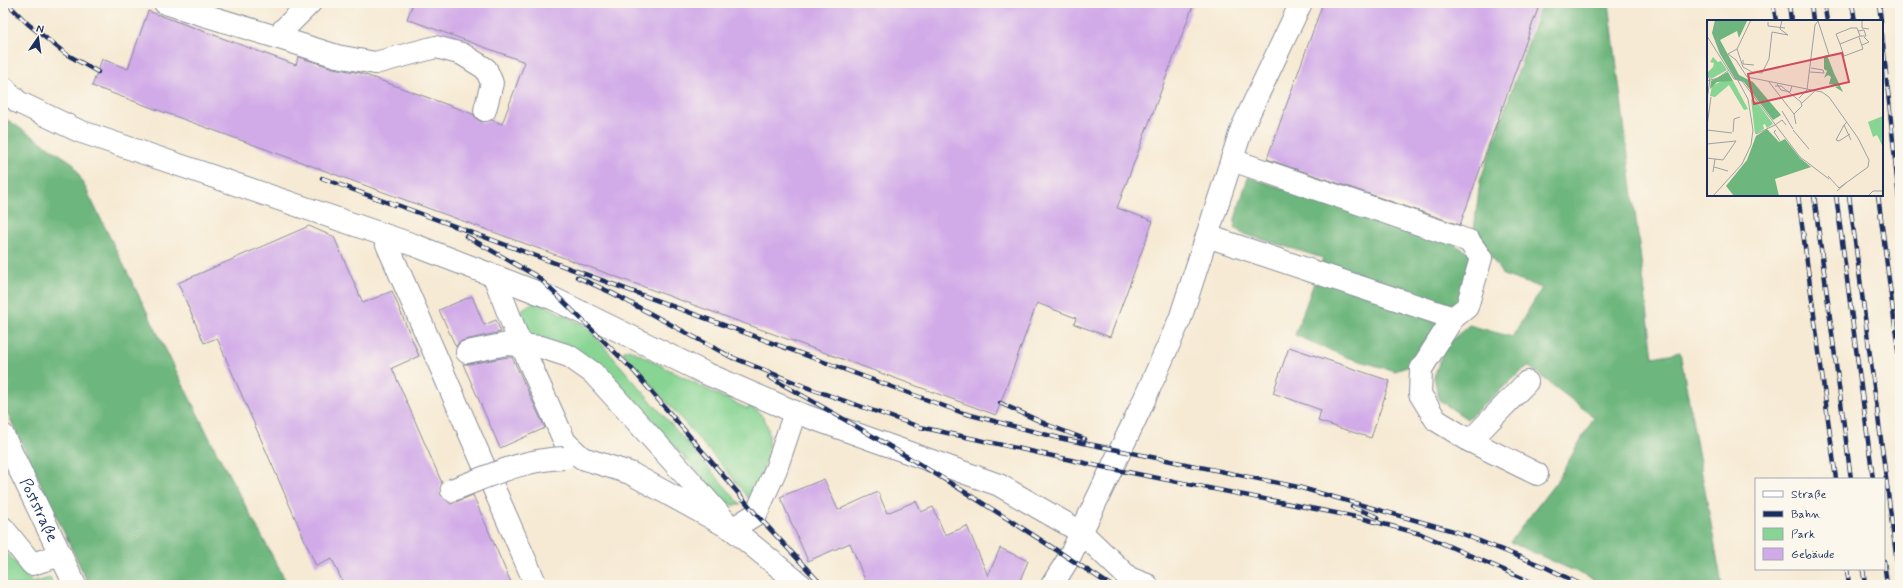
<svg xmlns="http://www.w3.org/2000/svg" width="1903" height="588" viewBox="0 0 1903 588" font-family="Mynerve,sans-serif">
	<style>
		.green { fill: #87d493; stroke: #518278 }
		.forest { fill: #6db67d; stroke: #44726e }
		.building { fill: #d1abe8 }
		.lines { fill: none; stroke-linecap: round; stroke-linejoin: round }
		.minor-casing { stroke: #888c99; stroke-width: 24 }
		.minor { stroke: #fff; stroke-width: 22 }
		.rail-casing { stroke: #1b2f5e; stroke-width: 4.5 }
		.rail { stroke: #fbf7ec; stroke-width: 3; stroke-dasharray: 9; stroke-linecap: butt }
		.minor-bridge-casing { stroke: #888c99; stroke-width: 24; stroke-linecap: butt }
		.minor-bridge { stroke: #fff; stroke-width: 22 }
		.labels { text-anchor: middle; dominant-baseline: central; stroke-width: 3.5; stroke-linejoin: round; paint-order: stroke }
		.street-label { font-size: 16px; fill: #1b2f5e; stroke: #fbf7ec }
		.inset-road { fill: none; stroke: #9e9fa5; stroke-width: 1 }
		.view { fill: #d1495b; fill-opacity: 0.15; stroke: #d1495b; stroke-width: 2 }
		.inset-edge { fill: none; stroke: #1b2f5e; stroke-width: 2 }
	</style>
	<rect width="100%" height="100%" fill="#fbf7ec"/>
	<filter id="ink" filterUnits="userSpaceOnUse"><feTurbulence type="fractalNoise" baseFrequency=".025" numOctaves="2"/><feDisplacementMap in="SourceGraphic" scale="8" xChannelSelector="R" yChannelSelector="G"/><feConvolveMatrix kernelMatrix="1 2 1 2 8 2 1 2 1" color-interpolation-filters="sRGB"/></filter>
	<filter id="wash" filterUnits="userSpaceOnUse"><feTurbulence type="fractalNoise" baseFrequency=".012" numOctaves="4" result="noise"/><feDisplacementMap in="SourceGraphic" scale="16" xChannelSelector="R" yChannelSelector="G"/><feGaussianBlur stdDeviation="0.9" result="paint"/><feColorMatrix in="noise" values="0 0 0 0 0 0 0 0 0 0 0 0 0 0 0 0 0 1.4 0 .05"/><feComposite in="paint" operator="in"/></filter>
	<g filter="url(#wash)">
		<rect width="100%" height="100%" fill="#f6ead4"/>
		<g class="green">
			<polygon points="532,303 540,303 586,326 741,505 733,505 725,501 609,376 531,336 521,310"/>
			<path d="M629,349L716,394L748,409L750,406C784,425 764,465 754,494L749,499L732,477L623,352Z"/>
			<polygon points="3,548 32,583 50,578 53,585 3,585"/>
		</g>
		<g class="forest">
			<polygon points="1542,3 1609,3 1653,357 1680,352 1722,585 1606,585 1510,542 1557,481 1594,417 1528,366 1467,419 1439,400 1434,377 1445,346 1469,325 1512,337 1542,288 1503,275 1474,230 1480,181"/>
			<polygon points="3,117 73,163 214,447 288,585 89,585 3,404"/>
			<polygon points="1248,177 1452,243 1471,254 1464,303 1416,364 1395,371 1346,357 1295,335 1323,258 1241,233 1235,227 1235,219"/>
		</g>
		<g id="blocks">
			<g class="building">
				<polygon points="413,3 1194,3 1117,208 1153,221 1110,337 1074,324 1076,318 1037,303 996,415 92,86 102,59 128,69 148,11 296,65 298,57 333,68 360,73 473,114 477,119 482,122 491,120 502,124 525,62 407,19"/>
				<polygon points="1323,3 1540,3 1460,225 1267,159"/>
				<polygon points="309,226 334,237 363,303 392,291 419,356 392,368 442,483 440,488 441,495 451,504 473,495 512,585 344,585 332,559 316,566 217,338 204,343 178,283"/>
				<polygon points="472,296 484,325 496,320 501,332 465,340 459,342 456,347 439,310"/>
				<polygon points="1289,347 1390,381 1371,438 1318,421 1321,410 1273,393"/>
				<polygon points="508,357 512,357 545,428 500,448 463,364 469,364"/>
				<polygon points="824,479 838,510 878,492 887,513 916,501 921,512 933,507 945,535 967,526 988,576 1000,548 1028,561 1018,585 867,585 850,543 808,561 780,497"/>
			</g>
		</g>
	</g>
	<g filter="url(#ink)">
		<use href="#blocks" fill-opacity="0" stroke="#888c99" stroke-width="1"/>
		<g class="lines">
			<defs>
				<g id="minor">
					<polyline points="165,3 276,37 310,3"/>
					<polyline points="276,37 337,56 375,63 436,47 462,54 486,69 492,83 485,110"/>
					<polyline points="3,87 18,102 79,131 414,245 554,299 705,373 795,412 999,485 1081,532 1129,578 1147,585"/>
					<polyline points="383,235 536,585"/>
					<polyline points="1207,236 1453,318 1467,307 1481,258 1469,241 1232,160"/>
					<polyline points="494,276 516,333 565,442 582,458 630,473 732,529 756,514 776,469 795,412"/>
					<polyline points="1453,318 1421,369 1420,394 1436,420 1470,441 1537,474"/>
					<polyline points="467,352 507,344 541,347 569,356 593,373 687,477 732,529 801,585"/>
					<path id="s1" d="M3,435L75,585"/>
					<polyline points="1470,441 1527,382"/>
					<polyline points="3,528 32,564 61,555"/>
					<polyline points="1052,585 1069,558 1140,409 1180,319 1242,128 1301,3"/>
				</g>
			</defs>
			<use href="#minor" class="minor-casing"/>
			<use href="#minor" class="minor"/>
			<defs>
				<g id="rail">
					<polyline points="7,3 28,24 66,54 98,72"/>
					<polyline points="1773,3 1776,21"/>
					<polyline points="1789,3 1791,21"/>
					<polyline points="1811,3 1813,21"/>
					<polyline points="1824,3 1827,21"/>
					<polyline points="1852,3 1855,21"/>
					<polyline points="1879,3 1881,21"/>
					<polyline points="1882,34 1900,208"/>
					<polyline points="322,178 394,205"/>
					<polyline points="1798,195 1836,479"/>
					<polyline points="1814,195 1851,479"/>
					<polyline points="1836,195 1873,479"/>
					<polyline points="1849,195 1900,585"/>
					<polyline points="1878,195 1900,365"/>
					<polyline points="389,202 963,413 1059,438 1298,487 1457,532 1545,567 1582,585"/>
					<polyline points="466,236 538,277 569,307 632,369 756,514 822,585"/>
					<polyline points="577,277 612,293 733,358"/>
					<polyline points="729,356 811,389 920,427 1112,469 1361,518 1421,534 1538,585"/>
					<path d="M769,377C886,441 999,512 1110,585"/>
					<polyline points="1000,403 1048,425 1085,439"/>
					<polyline points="1352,507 1378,517"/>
					<polyline points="1884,561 1887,585"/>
					<polyline points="1847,569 1849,585"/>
					<polyline points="1863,569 1865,585"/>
				</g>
			</defs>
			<use href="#rail" class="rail-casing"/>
			<use href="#rail" class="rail"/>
			<defs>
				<path id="minor-bridge" d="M452,490C489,476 524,459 564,458"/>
			</defs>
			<use href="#minor-bridge" class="minor-bridge-casing"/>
			<use href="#minor-bridge" class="minor-bridge"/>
		</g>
	</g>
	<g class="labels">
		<g class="street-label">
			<text stroke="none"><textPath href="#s1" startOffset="83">Poststraße</textPath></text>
		</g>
	</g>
	<g transform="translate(1707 20)">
		<rect width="176" height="176" fill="#f6ead4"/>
		<path d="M6,37L11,42L14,41L20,50L4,59L0,53L6,47L7,43L3,42ZM17,60L26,61L41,89L37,90L22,65L8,77L3,76L5,66ZM44,79L50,82L66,104L60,108L58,104L56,105L57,109L48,114ZM176,96V127L170,115L166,117L161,102Z" fill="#87d493"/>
		<path d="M8,0L40,1L32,18L30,11L13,20L32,55L46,62L74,95L66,100L37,62L28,59L13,34L5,13ZM120,35L127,53L136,72L128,67L132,66L122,64L124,57L121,55L117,58L120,51L117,49V36ZM21,52L26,61L10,62L3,69L4,61ZM60,109L72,122L78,119L93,138L104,147L68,159L72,176H27L19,166L40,140L49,116Z" fill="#6db67d"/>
		<path class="inset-road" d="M44,0L30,29L21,34L29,40L40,57L115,72L122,77L151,118L162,140L161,147L132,168L121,156M155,0V8L162,9M111,1L122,35M61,2V6L78,8M144,8H150L153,16L133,24L129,14ZM151,11L157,10L159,16H153M0,16L27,59L35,61L93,137L122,159M133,24L137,36L156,29L152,17M155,25L162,22L157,17M30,29L36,47L45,52L55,53L62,39L65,12L81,15L73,9L75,0M36,40V44L47,45M103,52L117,53L116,50L104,48M0,53L3,60L0,79M0,61L11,58L22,50M62,62L87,94M70,64L74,70L83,72L85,66M68,66H74L94,82L95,86L87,94L89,104M92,78L100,70L108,5L111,1M95,83L108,71M75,91L86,109M140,102L137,105L144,120M68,105L75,100L79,105M137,105L129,120L132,121L143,114M0,106L4,77M0,110L25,113M69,110L67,112L73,121M86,110L102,129M26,112L27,99L33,97M49,114L68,105M0,124L29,121M0,138L16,140L29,121M7,147L21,151M6,152L8,139M130,171L140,162M6,176L35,144L44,125L46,110L41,79L11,24L10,0M161,176L166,171H176"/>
		<path class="view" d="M135,33L142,62L47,84L41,54Z"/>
		<rect width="176" height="176" class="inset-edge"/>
	</g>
	<rect width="1903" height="588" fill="none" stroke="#fbf7ec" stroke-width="16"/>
	<rect x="1755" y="478" width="130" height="92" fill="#fbf7ec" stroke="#a1a7b3"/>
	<rect x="1763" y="491" width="20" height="6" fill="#ffffff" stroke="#a1a7b3"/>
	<text x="1791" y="498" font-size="12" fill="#1b2f5e">Straße</text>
	<rect x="1763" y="511" width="20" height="6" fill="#1b2f5e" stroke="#a1a7b3"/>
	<text x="1791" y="518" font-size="12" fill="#1b2f5e">Bahn</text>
	<rect x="1763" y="528" width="20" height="12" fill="#87d493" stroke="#a1a7b3"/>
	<text x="1791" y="538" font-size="12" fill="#1b2f5e">Park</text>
	<rect x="1763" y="548" width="20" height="12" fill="#d1abe8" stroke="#a1a7b3"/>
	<text x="1791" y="558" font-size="12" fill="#1b2f5e">Gebäude</text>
	<g transform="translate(38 38) rotate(13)" stroke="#fbf7ec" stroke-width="3" paint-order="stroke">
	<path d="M0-3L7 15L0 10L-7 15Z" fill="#1b2f5e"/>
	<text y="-6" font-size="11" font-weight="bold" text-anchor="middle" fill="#1b2f5e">N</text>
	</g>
</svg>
